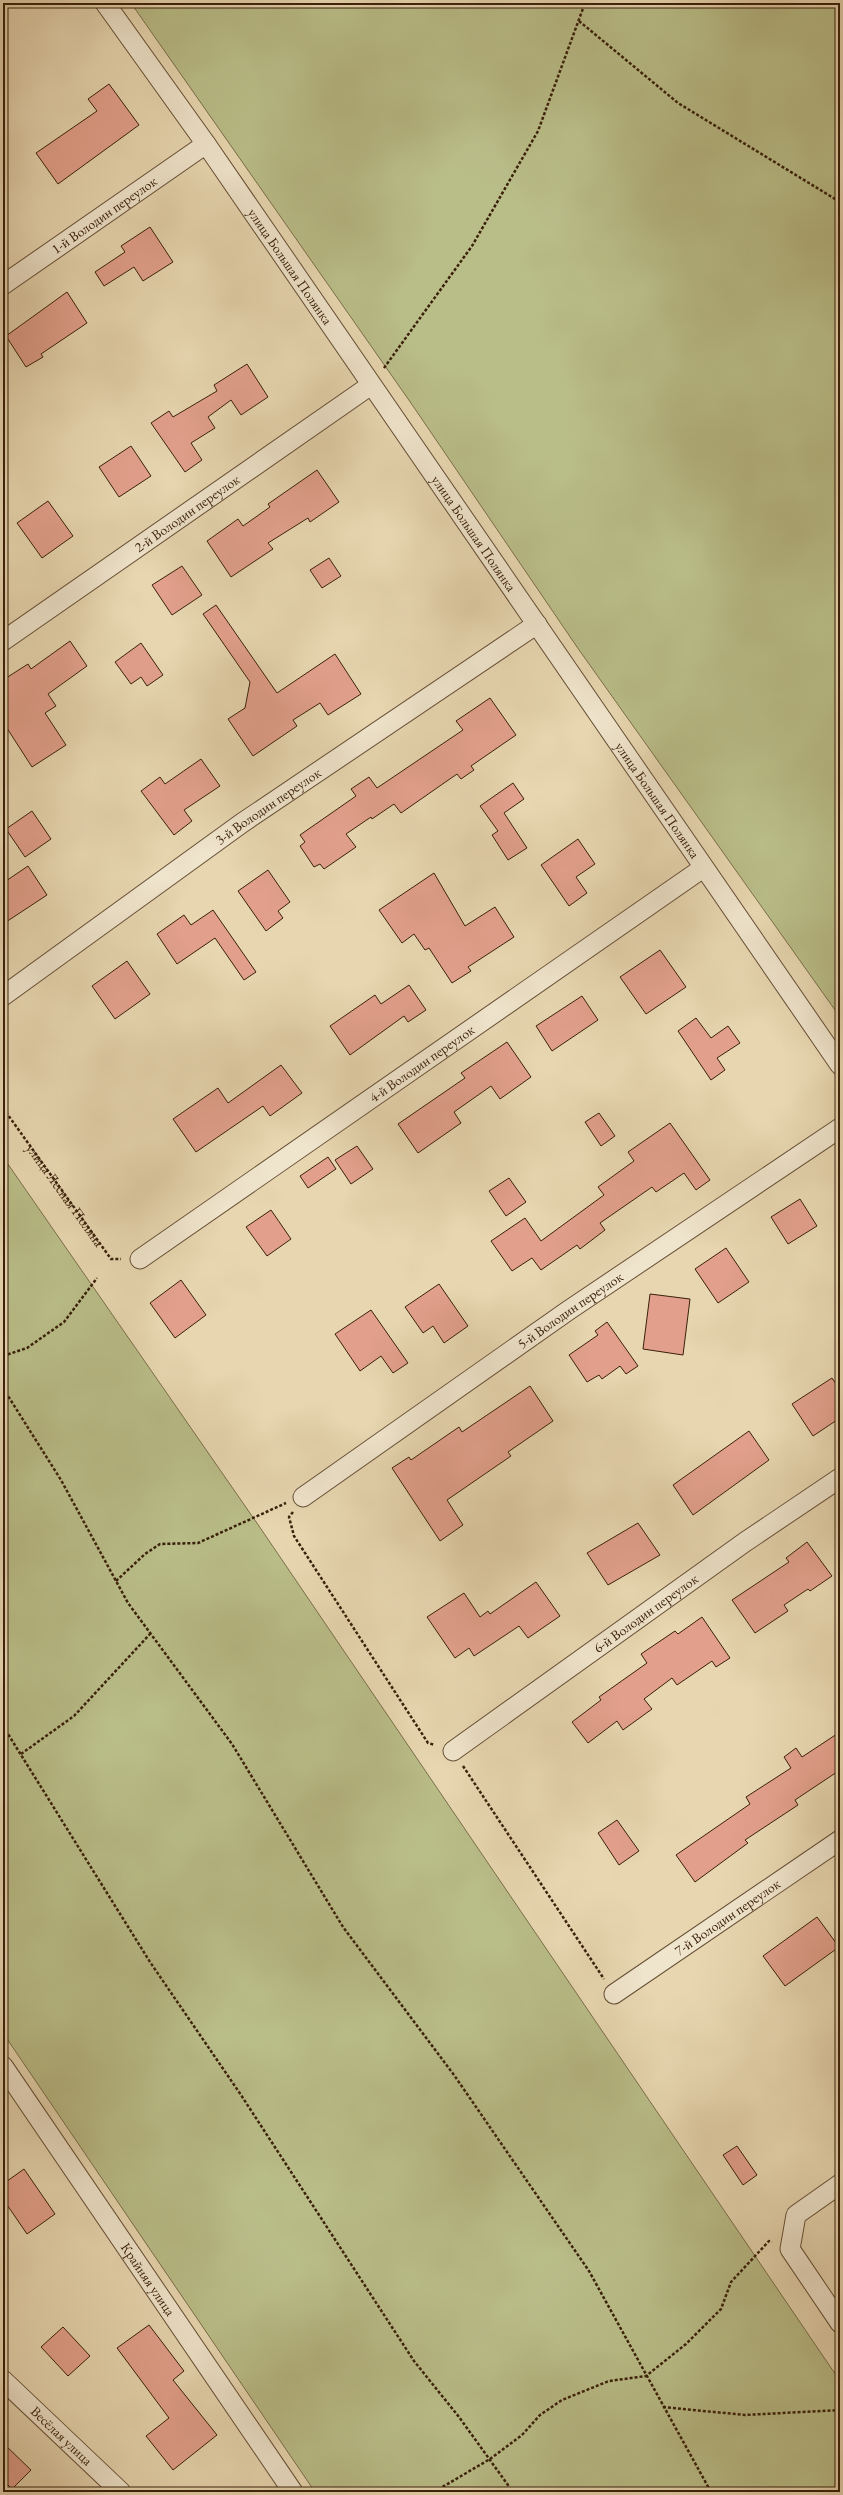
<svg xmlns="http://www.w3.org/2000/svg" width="843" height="2495" viewBox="0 0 843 2495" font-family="'EB Garamond',serif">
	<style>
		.green { fill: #b9bd88; stroke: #7a6e49 }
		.building { fill: #e2a08c; stroke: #3a200a }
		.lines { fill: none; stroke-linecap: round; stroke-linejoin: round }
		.minor-casing { stroke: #654e34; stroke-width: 21 }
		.path { stroke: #3a200a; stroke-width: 2.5; stroke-dasharray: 3 2; stroke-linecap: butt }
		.minor { stroke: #efe4cc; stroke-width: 19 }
		.labels { text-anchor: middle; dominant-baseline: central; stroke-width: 3; stroke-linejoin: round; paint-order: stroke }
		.street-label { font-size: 14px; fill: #3a200a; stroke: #efe4cc }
	</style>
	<rect width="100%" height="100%" fill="#e7d6b0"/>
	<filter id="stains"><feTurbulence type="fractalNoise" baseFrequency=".005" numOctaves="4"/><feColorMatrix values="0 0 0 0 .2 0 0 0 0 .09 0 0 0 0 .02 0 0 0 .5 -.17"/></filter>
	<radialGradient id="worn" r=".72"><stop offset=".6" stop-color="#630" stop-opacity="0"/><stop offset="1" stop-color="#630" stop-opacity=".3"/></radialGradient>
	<g class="green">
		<polygon points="131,3 840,3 840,1017 577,647 413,406"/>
		<polygon points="3,1157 261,1529 840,2381 840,2492 315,2492 3,2033"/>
	</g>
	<g class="building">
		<polygon points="109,84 139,125 58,184 36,153 97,111 88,99"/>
		<polygon points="150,227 173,262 143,281 134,267 104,286 95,272 125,252 121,246"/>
		<polygon points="67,292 87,323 41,354 43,357 26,367 6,336"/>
		<polygon points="247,364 268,397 241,415 231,400 208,417 215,428 191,443 202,460 185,472 151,423 169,411 173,417 217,391 214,385"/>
		<polygon points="131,446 151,476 119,497 99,467"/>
		<polygon points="317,470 339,502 310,522 308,518 268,543 273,549 231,577 207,541 238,519 243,526 270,507 268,504"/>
		<polygon points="48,501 73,536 42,558 17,523"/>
		<polygon points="329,558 341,576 322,588 310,570"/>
		<polygon points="182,566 202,595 172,615 152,585"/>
		<polygon points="216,605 277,693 335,654 361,694 328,715 320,703 293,720 297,726 253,756 228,719 245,708 250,682 203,614"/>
		<polygon points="70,641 87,666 48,694 56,706 45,713 66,745 32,767 3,722 3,680 28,664 31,669"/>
		<polygon points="141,643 163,675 147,686 141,677 131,684 115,662"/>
		<polygon points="490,698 516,735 471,766 474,770 461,779 457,774 401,813 394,804 372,819 371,817 346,834 356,847 324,869 320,864 314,867 300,846 305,842 300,835 356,796 351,789 369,777 377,788 463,730 456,721"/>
		<polygon points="201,759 220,786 184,810 192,821 174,835 141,791 160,777 165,784"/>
		<polygon points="513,783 524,799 504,813 527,848 508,860 492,835 498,831 480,806"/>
		<polygon points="32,811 51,839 25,857 6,829"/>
		<polygon points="578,839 595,864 576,877 587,893 569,906 541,865"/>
		<polygon points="28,866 47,895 3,924 3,883"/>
		<polygon points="268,870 290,902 278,911 283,918 266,931 238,891"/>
		<polygon points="434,873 465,926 495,907 514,937 468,967 471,971 452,983 429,948 425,950 414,934 402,943 379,910"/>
		<polygon points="213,910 256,972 244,980 215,938 177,964 157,934 184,915 191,925"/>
		<polygon points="660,950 686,987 646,1014 620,977"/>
		<polygon points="127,961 150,994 115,1019 92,986"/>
		<polygon points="409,985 426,1010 408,1022 404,1016 350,1055 330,1026 375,995 381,1004"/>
		<polygon points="582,996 598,1020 552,1051 536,1026"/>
		<polygon points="696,1018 711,1038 728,1026 740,1043 717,1058 725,1070 711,1080 678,1031"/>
		<polygon points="507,1042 531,1077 500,1099 491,1086 454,1112 461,1123 418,1153 398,1124 465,1078 461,1073"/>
		<polygon points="281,1065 302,1093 270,1116 263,1106 196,1152 173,1119 218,1088 228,1103"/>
		<polygon points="599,1113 615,1136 601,1146 585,1122"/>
		<polygon points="670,1123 710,1180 696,1190 684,1173 656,1192 652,1187 600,1223 605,1230 580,1249 577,1245 541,1270 532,1258 512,1271 491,1241 525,1218 541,1241 604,1195 598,1187 634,1161 628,1152"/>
		<polygon points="357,1146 373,1169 351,1184 335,1160"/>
		<polygon points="328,1157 336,1169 308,1188 300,1176"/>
		<polygon points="509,1178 526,1202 506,1216 489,1191"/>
		<polygon points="800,1199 817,1226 788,1244 771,1217"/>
		<polygon points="271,1210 291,1239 267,1256 246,1227"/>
		<polygon points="726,1248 749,1282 718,1303 695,1269"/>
		<polygon points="181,1280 206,1315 175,1338 150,1303"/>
		<polygon points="439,1284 468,1326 444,1343 433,1326 423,1333 405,1307"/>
		<polygon points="650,1294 690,1299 683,1355 643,1349"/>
		<polygon points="371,1310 408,1363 393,1373 381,1356 360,1371 335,1334"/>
		<polygon points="607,1322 638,1366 626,1374 620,1366 602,1379 599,1375 587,1382 569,1355 598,1335 595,1331"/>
		<polygon points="832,1378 840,1390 840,1418 813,1436 792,1404"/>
		<polygon points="530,1386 553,1421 508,1452 511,1456 447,1500 463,1525 440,1541 392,1468 409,1457 411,1460 459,1427 462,1432"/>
		<polygon points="749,1431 769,1460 693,1515 673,1485"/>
		<polygon points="638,1523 660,1555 608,1585 587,1553"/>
		<polygon points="807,1542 832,1576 810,1591 808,1589 784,1605 788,1611 755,1633 732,1600 789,1562 786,1558"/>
		<polygon points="536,1582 560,1616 528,1638 519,1626 474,1656 469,1648 455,1658 427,1617 464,1593 480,1617 488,1611 490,1614"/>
		<polygon points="702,1617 730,1658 716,1667 712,1661 677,1685 672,1678 644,1699 652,1709 623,1730 617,1721 588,1743 572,1722 601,1700 599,1697 647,1663 641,1654 675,1631 678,1634"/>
		<polygon points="840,1732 840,1770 795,1800 798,1805 745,1840 748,1843 695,1882 676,1855 750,1804 746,1797 791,1768 784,1757 796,1748 802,1757"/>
		<polygon points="617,1820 639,1851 619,1865 598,1833"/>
		<polygon points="817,1917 839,1947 785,1986 763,1956"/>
		<polygon points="737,2146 757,2175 743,2185 723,2155"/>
		<polygon points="24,2169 55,2214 27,2234 3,2199 3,2184"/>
		<polygon points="149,2325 184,2371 173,2380 217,2435 173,2470 146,2436 169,2418 117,2348"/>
		<polygon points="63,2327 90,2356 68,2376 41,2347"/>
		<polygon points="3,2443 31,2470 12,2489 3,2480"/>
	</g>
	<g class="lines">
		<defs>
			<g id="minor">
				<path id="s2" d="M105,3L206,144L840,1065"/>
				<path id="s3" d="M3,285L206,144"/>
				<path id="s4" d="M3,641L371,385"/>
				<path id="s5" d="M3,996L242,823L537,624"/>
				<path id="s6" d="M140,1259L703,868"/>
				<path id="s7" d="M303,1497L569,1310L840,1128"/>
				<path id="s8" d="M453,1751L745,1542L840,1478"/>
				<path id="s9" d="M614,1994L840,1840"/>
				<path id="s10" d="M3,2066L293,2492"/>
				<polyline points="840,2184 796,2215 790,2249 840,2323"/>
				<path id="s11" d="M3,2380L121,2492"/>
			</g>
		</defs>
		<use href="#minor" class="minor-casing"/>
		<g class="path">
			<polyline points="579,21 678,103 840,202"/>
			<polyline points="384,368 472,246 538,131 585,3"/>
			<path id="s1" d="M3,1108L111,1259H121"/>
			<polyline points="3,1356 27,1348 64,1322 97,1278"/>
			<polyline points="3,1388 61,1480 128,1603 232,1744 343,1927 454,2075 589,2271 711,2492"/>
			<polyline points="293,1512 289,1517 294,1536 428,1743 435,1745"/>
			<polyline points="116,1581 145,1554 160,1544 198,1543 286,1503"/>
			<polyline points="3,1726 150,1962 241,2095 414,2361 459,2417 513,2492"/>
			<polyline points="21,1754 74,1716 150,1634"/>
			<polyline points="463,1766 604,1979"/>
			<polyline points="663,2407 745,2415 840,2410"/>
			<polyline points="434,2492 490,2459 522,2435 540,2415 562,2400 609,2381 646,2376 686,2344 721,2309 731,2282 769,2241 772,2242"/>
		</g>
		<use href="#minor" class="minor"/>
	</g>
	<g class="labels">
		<g class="street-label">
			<text stroke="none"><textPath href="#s3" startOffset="123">1-й Володин переулок</textPath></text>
			<text stroke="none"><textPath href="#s2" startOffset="322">улица Большая Полянка</textPath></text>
			<text stroke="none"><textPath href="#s4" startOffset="224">2-й Володин переулок</textPath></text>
			<text stroke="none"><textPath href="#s2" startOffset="646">улица Большая Полянка</textPath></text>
			<text stroke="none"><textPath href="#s2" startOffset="970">улица Большая Полянка</textPath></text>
			<text stroke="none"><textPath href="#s5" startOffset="326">3-й Володин переулок</textPath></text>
			<text stroke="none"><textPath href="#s6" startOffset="343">4-й Володин переулок</textPath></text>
			<text stroke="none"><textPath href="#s1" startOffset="107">улица Лесная Поляна</textPath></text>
			<text stroke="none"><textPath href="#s7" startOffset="326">5-й Володин переулок</textPath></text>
			<text stroke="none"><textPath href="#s8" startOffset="237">6-й Володин переулок</textPath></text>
			<text stroke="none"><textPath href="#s9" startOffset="137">7-й Володин переулок</textPath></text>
			<text stroke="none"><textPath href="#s10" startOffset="258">Крайняя улица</textPath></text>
			<text stroke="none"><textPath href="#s11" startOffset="81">Весёлая улица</textPath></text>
		</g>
	</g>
	<rect width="843" height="2495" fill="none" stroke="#e7d6b0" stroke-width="16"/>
	<rect x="4" y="4" width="835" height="2487" fill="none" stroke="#3a200a" stroke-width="2"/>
	<rect x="8" y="8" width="827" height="2479" fill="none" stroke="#3a200a"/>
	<rect width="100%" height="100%" filter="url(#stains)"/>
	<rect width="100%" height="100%" fill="url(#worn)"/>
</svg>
